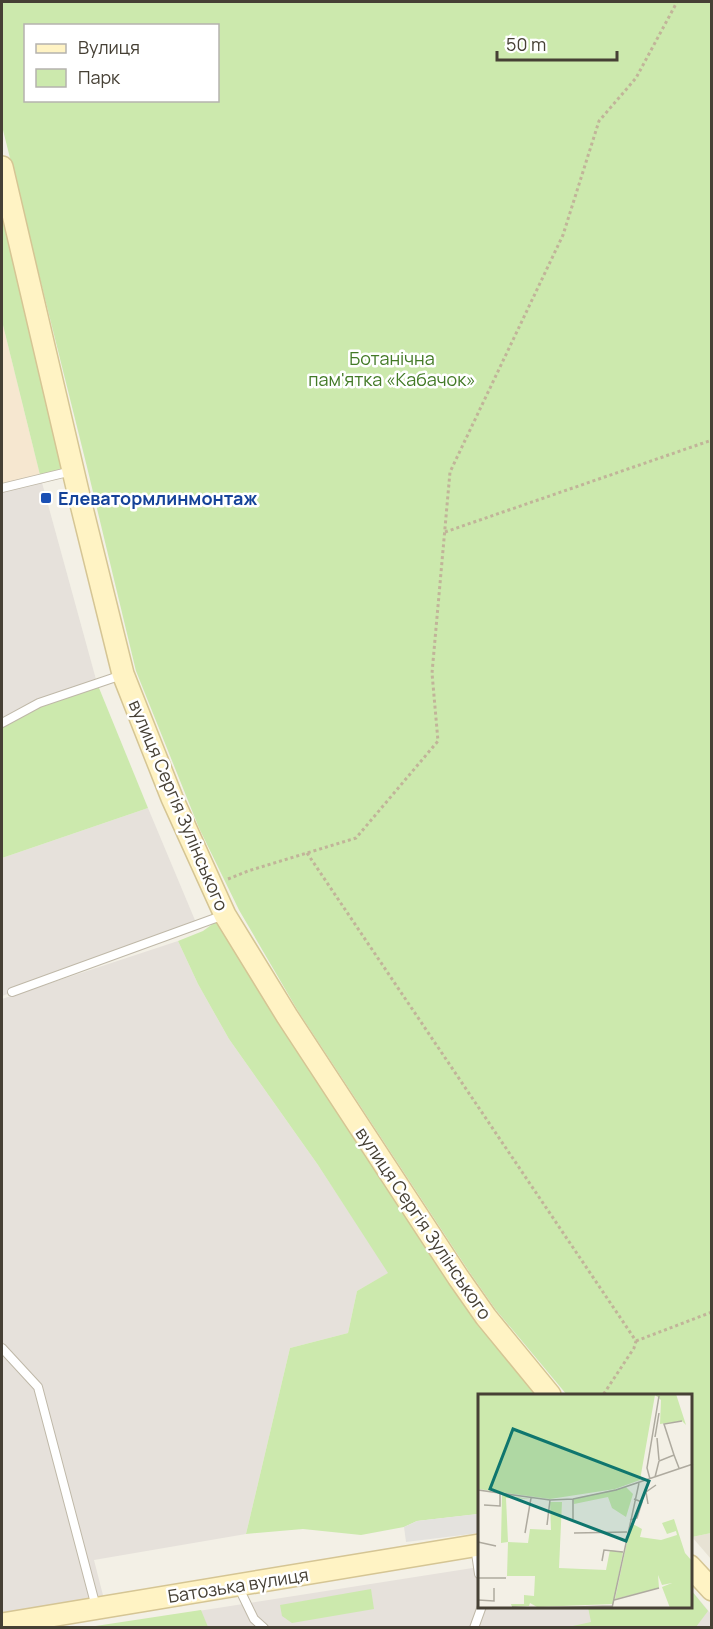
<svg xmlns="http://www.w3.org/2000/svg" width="713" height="1629" viewBox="0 0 713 1629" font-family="Manrope,sans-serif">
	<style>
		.residential { fill: #e7e2d4 }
		.commercial { fill: #f6e7d0 }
		.industrial { fill: #e6e1db }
		.green { fill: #cce9ad; fill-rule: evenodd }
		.parking { fill: #e4e2de }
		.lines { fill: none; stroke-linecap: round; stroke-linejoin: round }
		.lane-casing { stroke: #bfb8a8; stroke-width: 10 }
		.secondary-casing { stroke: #d5c594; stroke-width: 24 }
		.path { stroke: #c1b499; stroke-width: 3; stroke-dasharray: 3 3; stroke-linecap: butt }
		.lane { stroke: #fff; stroke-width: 8 }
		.secondary { stroke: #fff3c4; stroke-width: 21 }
		.transit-dot { fill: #1a4fb4; stroke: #fff; stroke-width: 2 }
		.labels { text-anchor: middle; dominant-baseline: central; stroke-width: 5; stroke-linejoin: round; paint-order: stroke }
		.park-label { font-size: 18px; fill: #437a27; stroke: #fff }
		.transit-label { font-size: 18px; font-weight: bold; fill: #164399; stroke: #fff; text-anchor: start }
		.street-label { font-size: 18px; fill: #464035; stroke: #fff }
		.inset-road { fill: none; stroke: #aeaa9f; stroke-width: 1.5 }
		.view { fill: #0f766e; fill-opacity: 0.15; stroke: #0f766e; stroke-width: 3 }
		.inset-edge { fill: none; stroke: #464035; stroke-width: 3 }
	</style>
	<rect width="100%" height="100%" fill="#f3f0e6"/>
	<polygon class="residential" points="711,1533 711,1559 692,1537"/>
	<polygon class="commercial" points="2,321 41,479 2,488"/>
	<g class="industrial">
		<polygon points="41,479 97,683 2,723 2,488"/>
		<polygon points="148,808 197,925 2,996 2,858"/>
		<polygon points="178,941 198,984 229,1039 318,1165 389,1273 357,1291 348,1333 290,1348 246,1534 94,1560 106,1607 2,1624 2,999"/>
		<polygon points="479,1567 479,1606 690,1606 691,1590 712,1615 711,1628 89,1628"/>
	</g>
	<g class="green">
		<path d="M2,2H711V1533L692,1537L691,1532L690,1395H567L496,1310L468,1270L298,1011L239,910L199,828L136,671L87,467L3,130L2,122ZM26,26H218V100H26Z"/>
		<polygon points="2,210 63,474 41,479 2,321"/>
		<polygon points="97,683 148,808 2,858 2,723 39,703"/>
		<polygon points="225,915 550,1395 479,1395 479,1514 417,1521 404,1527 361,1535 303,1529 246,1534 290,1348 348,1333 357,1291 388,1273 318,1165 229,1039 198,984 178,941 203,931"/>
		<polygon points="371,1589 374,1609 292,1623 282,1616 280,1605"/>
		<polygon points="691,1590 708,1611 696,1627 568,1627 591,1622 588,1607 690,1606"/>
		<polygon points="201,1610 208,1627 89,1627"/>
	</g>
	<polygon class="parking" points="477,1514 479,1533 406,1542 404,1527 417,1521"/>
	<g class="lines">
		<defs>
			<g id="lane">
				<polyline points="2,488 72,471"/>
				<polyline points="2,723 39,703 122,675"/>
				<polyline points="12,992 224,915"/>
				<polyline points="2,1348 38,1387 96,1607"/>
				<polyline points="475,1546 479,1574"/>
				<polyline points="238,1586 254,1619 264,1628"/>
				<polyline points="474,1628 482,1606"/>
			</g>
			<g id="secondary">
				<polyline points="2,167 79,496 123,674 172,798 225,915 287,1016 458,1277 486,1317 550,1395"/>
				<polyline points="690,1566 712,1590"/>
				<polyline points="2,1624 479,1545"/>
			</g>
		</defs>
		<use href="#lane" class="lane-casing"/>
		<use href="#secondary" class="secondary-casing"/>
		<g class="path">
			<polyline points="445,532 712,440"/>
			<polyline points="307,853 636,1341 634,1348 603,1395"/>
			<polyline points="228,879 248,871 356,838 438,741 432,673 450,472 563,235 599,121 636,78 677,2"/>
			<polyline points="636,1341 712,1312"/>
		</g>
		<use href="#lane" class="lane"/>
		<use href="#secondary" class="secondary"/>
	</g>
	<rect class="transit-dot" x="40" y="492" width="12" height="12" rx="3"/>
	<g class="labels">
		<g class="park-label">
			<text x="392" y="358">Ботанічна<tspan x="392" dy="21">пам'ятка «Кабачок»</tspan></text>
		</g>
		<g class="transit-label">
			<text x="58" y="498">Елеватормлинмонтаж</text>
		</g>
		<g class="street-label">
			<text transform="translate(179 805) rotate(67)">вулиця Сергія Зулінського</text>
			<text transform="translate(424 1223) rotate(56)">вулиця Сергія Зулінського</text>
			<text transform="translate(238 1585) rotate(-9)">Батозька вулиця</text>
		</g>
	</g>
	<g transform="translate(478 1394)">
		<rect width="214" height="214" fill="#f3f0e6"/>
		<path d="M0,0H198L208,31L204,27L182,30L183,6L177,1L162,86L137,95L72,105L0,95ZM148,93L155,100L148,123L134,114L130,103L96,110L95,105ZM24,101L53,105L28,104L30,148L50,149L52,135L73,136L72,108H84L81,174L128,176L132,156L145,158L135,210L59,213L52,209L51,212L34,213L33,210H46V201L56,202L57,182H29L30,148L23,149ZM196,125L207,159L214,167V214H192L184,193L194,189L184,191L180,181L181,194L137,205L153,129L164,135L162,143L183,146L199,141L198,137L189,140L184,129Z" fill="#cce9ad"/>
		<path class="inset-road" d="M177,43L181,19M179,44L181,66M196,61L186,30L204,27M177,83L181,67L196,61L201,74M172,85L169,74L181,2M0,96L72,106L95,105L138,96L215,70M170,110L168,98L178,91M6,111L22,112V99M95,125V105M152,126L159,124L164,108L156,105M69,131L72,106M47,139L53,104M96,139L149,138M0,148L18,152M124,167L126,156L145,158M0,184H28M0,206L16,207V194M136,206L181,194M34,213L55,214M61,214L134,212M134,214L161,89"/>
		<path class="view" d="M35,35L171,87L148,147L12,95Z"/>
		<rect width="214" height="214" class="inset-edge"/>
	</g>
	<rect width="713" height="1629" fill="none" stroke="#464035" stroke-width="6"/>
	<rect x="24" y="24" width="195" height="78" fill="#ffffff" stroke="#b5b3ae" stroke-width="1.5"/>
	<rect x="36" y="44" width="30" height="9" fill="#fff3c4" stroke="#b5b3ae" stroke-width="1.5"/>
	<text x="78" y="54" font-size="18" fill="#464035">Вулиця</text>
	<rect x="36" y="69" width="30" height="18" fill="#cce9ad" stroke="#b5b3ae" stroke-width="1.5"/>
	<text x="78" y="84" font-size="18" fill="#464035">Парк</text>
	<path d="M497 51v9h120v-9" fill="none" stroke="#464035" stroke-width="3"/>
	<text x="506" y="51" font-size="18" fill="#464035" stroke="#ffffff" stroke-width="4.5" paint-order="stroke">50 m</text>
</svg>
